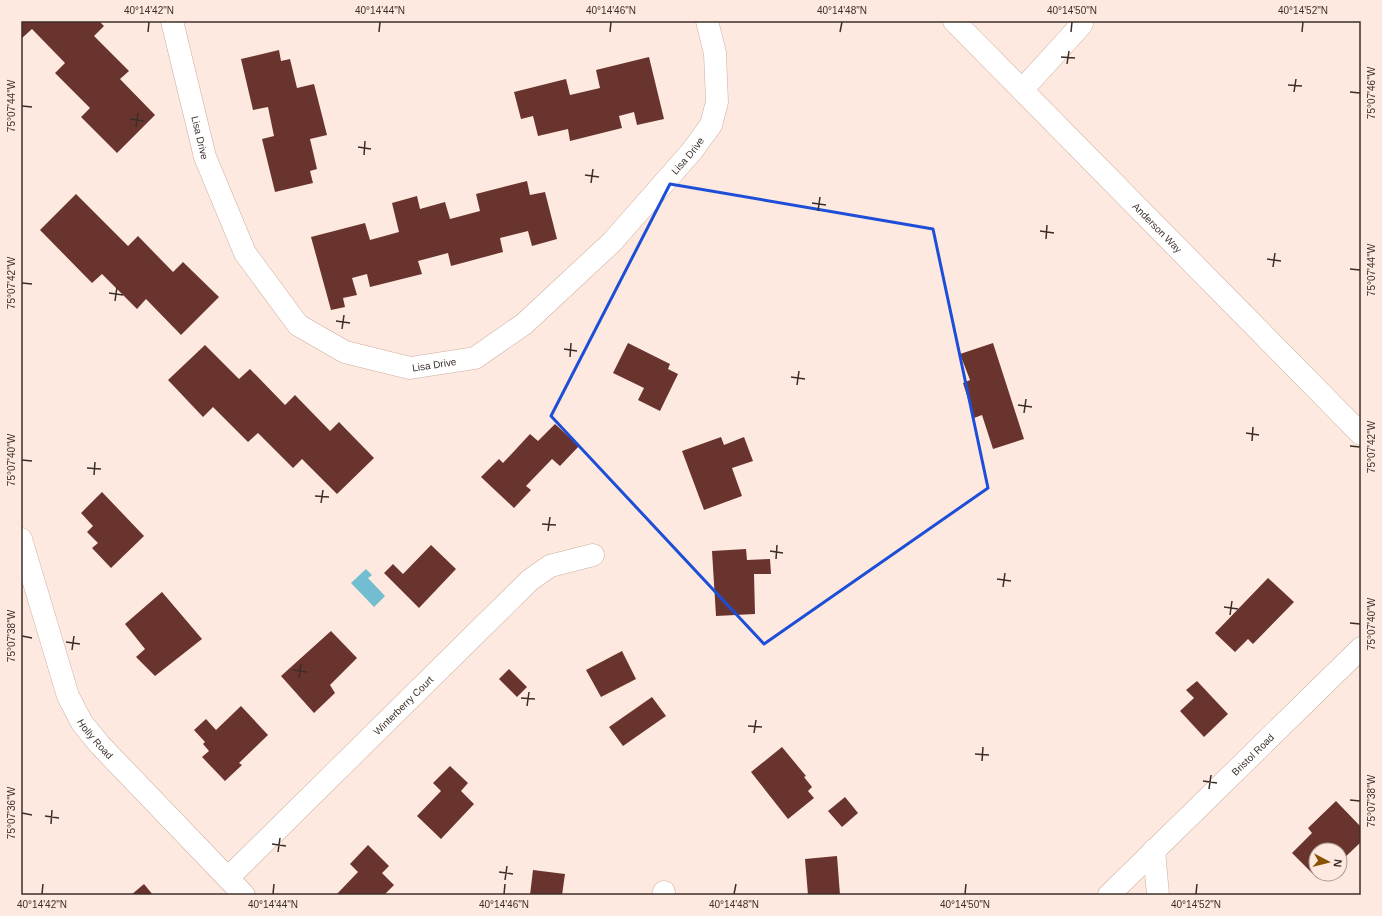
<svg xmlns="http://www.w3.org/2000/svg" width="1382" height="916" viewBox="0 0 1382 916" font-family="Helvetica,sans-serif">
	<style>
		.water { fill: #72bdd0 }
		.building { fill: #6a342e }
		.lines { fill: none; stroke-linecap: round; stroke-linejoin: round }
		.minor-casing { stroke: #cdae9e; stroke-width: 23 }
		.major-casing { stroke: #cdae9e; stroke-width: 23 }
		.minor { stroke: #fff; stroke-width: 22 }
		.major { stroke: #fff; stroke-width: 22 }
		.marked { fill: none; stroke: #1d4ed8; stroke-width: 3; stroke-linejoin: round }
		.ticks { fill: none; stroke: #3b2e28; stroke-width: 1.5 }
		.labels { text-anchor: middle; dominant-baseline: central; stroke-width: 4; stroke-linejoin: round; paint-order: stroke }
		.street-label { font-size: 10px; fill: #3b2e28; stroke: #fde9df }
		.neatline { fill: none; stroke: #3b2e28; stroke-width: 1.5 }
		.ticks-label { font-size: 10px; text-anchor: middle; fill: #3b2e28 }
	</style>
	<rect width="100%" height="100%" fill="#fde9df"/>
	<polygon class="water" points="366,569 372,575 368,578 385,596 374,607 351,583"/>
	<g class="building">
		<polygon points="21,21 99,21 104,26 94,36 129,71 120,79 155,115 117,153 81,117 90,108 55,73 65,63 32,29 22,38"/>
		<polygon points="279,50 281,61 290,59 297,88 314,84 327,135 310,139 317,169 310,171 313,183 275,192 262,139 274,136 268,107 253,110 241,59"/>
		<polygon points="649,57 664,119 637,125 634,112 619,116 622,128 570,141 568,129 538,136 533,116 521,119 514,92 566,79 570,95 600,88 596,70"/>
		<polygon points="527,181 530,195 545,192 557,239 532,246 528,231 500,238 503,252 451,266 448,253 418,261 422,274 370,287 367,274 352,278 357,295 343,298 345,307 331,310 311,237 365,223 370,240 399,232 392,203 417,196 420,209 445,202 450,219 480,211 476,194"/>
		<polygon points="76,194 128,246 138,236 173,272 183,262 219,297 181,335 146,299 137,309 102,274 92,283 40,230"/>
		<polygon points="628,343 670,364 668,369 678,374 660,411 638,400 644,388 613,373"/>
		<polygon points="993,343 1024,439 993,449 982,415 974,418 963,383 970,380 960,354"/>
		<polygon points="205,345 239,379 250,369 285,405 295,395 330,431 339,422 374,458 337,494 302,459 293,468 258,433 248,442 213,407 203,417 168,380"/>
		<polygon points="555,424 579,446 560,466 552,459 526,486 531,490 514,508 481,477 499,459 503,463 530,434 538,441"/>
		<polygon points="721,437 724,445 744,437 753,461 732,468 742,496 704,510 682,451"/>
		<polygon points="102,492 144,536 111,568 92,548 98,543 87,532 93,526 81,513"/>
		<polygon points="431,545 456,569 419,608 384,573 393,564 403,574"/>
		<polygon points="746,549 747,560 770,559 771,574 754,574 755,614 716,616 712,551"/>
		<polygon points="1268,578 1294,602 1253,644 1248,639 1235,652 1215,633"/>
		<polygon points="162,592 202,639 155,676 136,657 145,649 125,624"/>
		<polygon points="331,631 357,658 330,685 335,693 314,713 281,676"/>
		<polygon points="622,651 636,679 601,697 586,670"/>
		<polygon points="509,669 527,687 517,697 499,679"/>
		<polygon points="1197,681 1228,714 1204,737 1180,711 1194,698 1186,690"/>
		<polygon points="652,697 666,716 623,746 609,727"/>
		<polygon points="241,706 268,735 239,763 242,765 225,781 202,757 209,751 203,744 205,742 194,730 206,719 216,730"/>
		<polygon points="782,747 806,776 804,777 812,787 808,791 814,798 788,819 751,772"/>
		<polygon points="450,766 468,783 461,791 474,804 441,839 417,816 441,791 433,783"/>
		<polygon points="845,797 858,813 842,827 828,811"/>
		<polygon points="1336,801 1361,827 1361,842 1340,862 1340,850 1316,850 1316,874 1321,874 1317,878 1292,853 1312,833 1308,828"/>
		<polygon points="368,845 389,866 382,873 394,885 384,895 336,895 358,872 350,864"/>
		<polygon points="837,856 840,895 808,895 805,859"/>
		<polygon points="533,870 565,874 562,895 530,895"/>
		<polygon points="144,884 153,895 131,895"/>
	</g>
	<g class="lines">
		<defs>
			<g id="minor">
				<path id="s1" d="M172,21L205,157L245,253L298,325L345,352L410,368L475,358L524,324L612,242L692,151L711,125L717,102L715,53L707,21"/>
				<path id="s2" d="M954,21L1361,434"/>
				<polyline points="1022,90 1082,24 1078,21"/>
				<path id="s3" d="M21,539L68,696L82,723L100,745L244,895"/>
				<polyline points="1154,850 1158,895"/>
				<path id="s4" d="M228,878L530,580L550,566L593,555"/>
				<polyline points="663,895 664,892"/>
			</g>
			<g id="major">
				<path id="s5" d="M1109,895L1361,648"/>
			</g>
		</defs>
		<use href="#minor" class="minor-casing"/>
		<use href="#major" class="major-casing"/>
		<use href="#minor" class="minor"/>
		<use href="#major" class="major"/>
	</g>
	<path class="marked" d="M670,184L933,229L988,488L764,644L551,416Z"/>
	<path class="ticks" d="M148,32L149,22M379,32L380,22M610,32L611,22M840,32L842,22M1071,32L1072,22M1302,32L1303,22M1061,57L1075,58M1067,64L1069,51M1288,85L1302,86M1294,92L1296,79M1350,92L1360,93M22,106L32,107M130,119L144,121M136,127L138,113M358,147L371,149M364,155L365,141M585,175L599,177M591,183L593,169M812,203L826,205M818,211L820,197M1040,231L1054,233M1046,239L1047,225M1267,259L1281,261M1273,267L1275,253M1350,269L1360,270M22,283L32,284M109,293L123,295M115,301L117,287M336,321L350,323M342,329L344,315M564,349L577,351M570,357L571,343M791,377L805,379M797,385L799,371M1018,405L1032,407M1024,413L1026,399M1246,433L1259,435M1252,441L1253,427M1350,446L1360,447M22,460L32,461M87,468L101,469M94,475L95,462M315,496L329,497M321,503L323,490M542,524L556,525M548,531L550,517M770,551L783,553M776,559L777,545M997,579L1011,581M1003,587L1005,573M1224,607L1238,609M1230,615L1232,601M1350,623L1360,624M22,636L32,638M66,642L80,644M72,650L74,636M293,670L307,672M299,678L301,664M521,698L535,699M527,706L529,692M748,726L762,727M754,733L756,720M975,754L989,755M982,761L983,747M1203,781L1217,783M1209,789L1211,775M1350,800L1360,801M22,813L32,815M45,816L59,818M51,824L52,810M272,844L286,846M278,852L280,838M499,872L513,874M505,880L507,866M42,894L43,884M273,894L274,884M504,894L505,884M734,894L736,884M965,894L966,884M1196,894L1197,884"/>
	<g class="labels">
		<g class="street-label">
			<text stroke="none"><textPath href="#s1" startOffset="120">Lisa Drive</textPath></text>
			<text stroke="none"><textPath href="#s1" startOffset="815">Lisa Drive</textPath></text>
			<text stroke="none"><textPath href="#s2" startOffset="290">Anderson Way</textPath></text>
			<text stroke="none"><textPath href="#s1" startOffset="479">Lisa Drive</textPath></text>
			<text stroke="none"><textPath href="#s4" startOffset="246">Winterberry Court</textPath></text>
			<text stroke="none"><textPath href="#s3" startOffset="215">Holly Road</textPath></text>
			<text stroke="none"><textPath href="#s5" startOffset="201">Bristol Road</textPath></text>
		</g>
	</g>
	<rect width="1382" height="916" fill="none" stroke="#fde9df" stroke-width="44"/>
	<g transform="translate(1328 862) rotate(97)"><circle r="19" fill="#fde9df" stroke="#af9e96"/>
	<path d="M0-3L7 15L0 10L-7 15Z" fill="#8a5304"/>
	<text y="-6" font-size="11" font-weight="bold" text-anchor="middle" fill="#3b2e28">N</text>
	</g>
	<rect x="22" y="22" width="1338" height="872" class="neatline"/>
	<g class="ticks-label">
		<text x="149" y="14">40°14'42"N</text>
		<text x="380" y="14">40°14'44"N</text>
		<text x="611" y="14">40°14'46"N</text>
		<text x="842" y="14">40°14'48"N</text>
		<text x="1072" y="14">40°14'50"N</text>
		<text x="1303" y="14">40°14'52"N</text>
		<text transform="translate(1371 93) rotate(-90)" y="4">75°07'46"W</text>
		<text transform="translate(11 106) rotate(-90)" y="4">75°07'44"W</text>
		<text transform="translate(1371 270) rotate(-90)" y="4">75°07'44"W</text>
		<text transform="translate(11 283) rotate(-90)" y="4">75°07'42"W</text>
		<text transform="translate(1371 447) rotate(-90)" y="4">75°07'42"W</text>
		<text transform="translate(11 460) rotate(-90)" y="4">75°07'40"W</text>
		<text transform="translate(1371 624) rotate(-90)" y="4">75°07'40"W</text>
		<text transform="translate(11 636) rotate(-90)" y="4">75°07'38"W</text>
		<text transform="translate(1371 801) rotate(-90)" y="4">75°07'38"W</text>
		<text transform="translate(11 813) rotate(-90)" y="4">75°07'36"W</text>
		<text x="42" y="908">40°14'42"N</text>
		<text x="273" y="908">40°14'44"N</text>
		<text x="504" y="908">40°14'46"N</text>
		<text x="734" y="908">40°14'48"N</text>
		<text x="965" y="908">40°14'50"N</text>
		<text x="1196" y="908">40°14'52"N</text>
	</g>
</svg>
